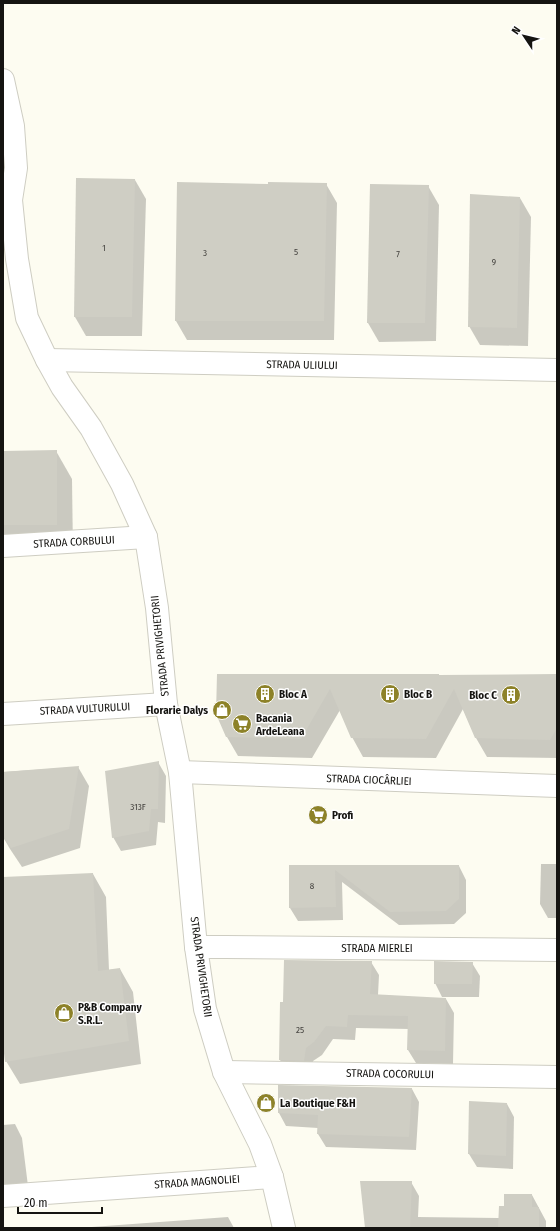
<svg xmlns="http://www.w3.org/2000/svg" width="560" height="1231" viewBox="0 0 560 1231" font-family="'Fira Sans Condensed',sans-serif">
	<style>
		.shadow { fill: #0003 }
		.building { fill: #cfcec4 }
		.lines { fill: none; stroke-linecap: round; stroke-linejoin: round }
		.minor-casing { stroke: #cecdc2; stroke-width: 24 }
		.minor { stroke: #fff; stroke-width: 22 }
		.labels { text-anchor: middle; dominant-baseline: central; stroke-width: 3; stroke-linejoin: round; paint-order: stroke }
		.number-label { font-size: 9px; fill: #44423e }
		.street-label { font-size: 11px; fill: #151411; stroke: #fff }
		.poi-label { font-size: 11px; font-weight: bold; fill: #151411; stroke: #fff; text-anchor: start }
	</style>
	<rect width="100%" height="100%" fill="#fdfcf1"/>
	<g class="shadow">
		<polygon points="135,180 146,199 142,336 86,336 75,317"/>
		<polygon points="178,183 269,185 326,184 337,203 334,340 187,340 176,321"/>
		<polygon points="428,186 439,205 436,341 379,342 368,323"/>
		<polygon points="520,198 531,217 528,346 480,345 469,326"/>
		<polygon points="56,451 72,479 73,552 3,553 3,452"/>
		<polygon points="218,675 557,676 557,758 487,757 476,738 463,709 436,758 363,757 352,737 340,710 312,758 238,756 227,737"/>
		<polygon points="158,762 166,776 165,823 158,822 156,845 121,851 113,837"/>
		<polygon points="78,767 89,786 80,848 22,867 10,849 3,837 3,772"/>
		<polygon points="541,864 557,864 557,918 548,918 540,904"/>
		<polygon points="290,866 459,866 466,880 466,913 454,924 399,925 342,882 343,920 298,921 290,908"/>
		<polygon points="93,874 106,897 109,970 120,969 133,992 141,1064 20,1084 6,1061 3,1038 3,878"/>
		<polygon points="371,962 379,975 378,995 446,999 454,1013 453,1064 416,1063 408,1050 409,1029 356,1028 355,1040 333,1039 322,1055 313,1061 311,1074 288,1073 280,1060 281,1003 284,1003"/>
		<polygon points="472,963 480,976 479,997 442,997 435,983"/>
		<polygon points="412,1089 419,1102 416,1150 326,1147 318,1134 318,1128 286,1126 279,1113"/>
		<polygon points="507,1104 514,1117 513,1169 477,1167 469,1154"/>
		<polygon points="15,1124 22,1138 28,1186 3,1189 3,1125"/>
		<polygon points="411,1182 419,1196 418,1217 499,1218 505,1207 532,1195 546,1221 546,1228 366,1228"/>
		<polygon points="228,1217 234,1228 78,1228"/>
	</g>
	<g class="building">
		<polygon points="76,178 135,179 132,317 74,317"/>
		<polygon points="177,182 268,184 268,182 327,183 324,321 175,321"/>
		<polygon points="370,184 429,185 425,323 367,323"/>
		<polygon points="470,194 520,197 517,328 468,327"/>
		<polygon points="57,450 57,525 3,525 3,451"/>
		<polygon points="217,674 439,674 439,675 557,674 557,728 550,740 475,738 454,689 426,739 351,738 330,689 301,739 226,737 216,714"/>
		<polygon points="159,761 158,809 151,809 149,831 112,838 105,771"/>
		<polygon points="79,766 69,829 11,848 3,837 3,772"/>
		<polygon points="289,865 459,865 459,899 446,911 390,912 335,870 336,907 289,908"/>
		<polygon points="93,873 98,971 120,968 129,1041 5,1062 3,1045 3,877"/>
		<polygon points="284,960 372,961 370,994 446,998 445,1051 407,1050 408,1016 348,1015 347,1027 326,1026 314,1042 306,1048 304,1061 279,1060 280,1002 283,1002"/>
		<polygon points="434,961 473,962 472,984 434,984"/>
		<polygon points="278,1085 412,1088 409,1137 317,1134 318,1115 278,1113"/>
		<polygon points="469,1101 507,1103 506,1156 468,1154"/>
		<polygon points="360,1181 412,1181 410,1228 365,1228"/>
		<polygon points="504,1194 532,1194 532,1207 539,1207 539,1228 498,1228 499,1206 504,1206"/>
	</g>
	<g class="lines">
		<defs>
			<g id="minor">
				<polyline points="3,80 13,126 16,168 11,200 17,259 27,318 47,360 62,387 91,428 122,484 146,537 157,608 166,704 180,772 196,947 205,1009 224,1072 260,1144 272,1177 284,1228"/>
				<polyline points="47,360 557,370"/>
				<polyline points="3,546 146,537"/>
				<polyline points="3,714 166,704"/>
				<polyline points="180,772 557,786"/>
				<polyline points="196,947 225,947 557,950"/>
				<polyline points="224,1072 557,1077"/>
				<polyline points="3,1196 272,1177"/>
			</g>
		</defs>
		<use href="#minor" class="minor-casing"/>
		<use href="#minor" class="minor"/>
	</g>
	<defs>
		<symbol id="building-disc" viewBox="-11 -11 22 22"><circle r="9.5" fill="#8d8229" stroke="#fff"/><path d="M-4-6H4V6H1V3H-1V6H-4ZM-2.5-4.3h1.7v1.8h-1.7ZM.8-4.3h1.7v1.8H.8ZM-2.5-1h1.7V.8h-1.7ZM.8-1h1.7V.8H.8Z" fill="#fff"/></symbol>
		<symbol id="shop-disc" viewBox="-11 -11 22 22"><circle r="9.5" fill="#8d8229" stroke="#fff"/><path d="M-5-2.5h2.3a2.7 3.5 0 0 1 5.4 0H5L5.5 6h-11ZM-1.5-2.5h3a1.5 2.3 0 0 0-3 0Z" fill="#fff"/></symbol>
		<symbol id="supermarket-disc" viewBox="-11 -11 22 22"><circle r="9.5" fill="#8d8229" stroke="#fff"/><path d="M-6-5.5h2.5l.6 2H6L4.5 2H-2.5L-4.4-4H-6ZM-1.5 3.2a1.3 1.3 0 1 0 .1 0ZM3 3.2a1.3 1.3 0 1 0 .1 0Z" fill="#fff"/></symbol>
	</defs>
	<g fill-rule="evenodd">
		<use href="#building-disc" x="254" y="683" width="22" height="22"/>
		<use href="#building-disc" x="379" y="683" width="22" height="22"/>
		<use href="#building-disc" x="500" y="684" width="22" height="22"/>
		<use href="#shop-disc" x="211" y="699" width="22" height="22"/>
		<use href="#supermarket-disc" x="231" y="713" width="22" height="22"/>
		<use href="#supermarket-disc" x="307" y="804" width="22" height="22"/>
		<use href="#shop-disc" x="53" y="1002" width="22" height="22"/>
		<use href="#shop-disc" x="255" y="1092" width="22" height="22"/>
	</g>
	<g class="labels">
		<g class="number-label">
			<text x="104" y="248">1</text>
			<text x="296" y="252">5</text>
			<text x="205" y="253">3</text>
			<text x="398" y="254">7</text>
			<text x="494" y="262">9</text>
			<text x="138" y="807">313F</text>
			<text x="312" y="886">8</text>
			<text x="300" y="1030">25</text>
		</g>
		<g class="street-label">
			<text transform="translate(302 365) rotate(1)">STRADA ULIULUI</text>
			<text transform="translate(74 542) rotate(-3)">STRADA CORBULUI</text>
			<text transform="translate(160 646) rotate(-96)">STRADA PRIVIGHETORII</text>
			<text transform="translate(85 709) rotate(-3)">STRADA VULTURULUI</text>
			<text transform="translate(369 780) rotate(2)">STRADA CIOCÂRLIEI</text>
			<text x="377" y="948">STRADA MIERLEI</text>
			<text transform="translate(201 967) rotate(82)">STRADA PRIVIGHETORII</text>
			<text transform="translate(390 1074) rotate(1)">STRADA COCORULUI</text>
			<text transform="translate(197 1182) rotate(-4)">STRADA MAGNOLIEI</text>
		</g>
		<g class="poi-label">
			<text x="279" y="694">Bloc A</text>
			<text x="404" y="694">Bloc B</text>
			<text x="497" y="695" text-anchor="end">Bloc C</text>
			<text x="208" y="710" text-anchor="end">Florarie Dalys</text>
			<text x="256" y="718">Bacania<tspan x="256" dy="13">ArdeLeana</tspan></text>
			<text x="332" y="815">Profi</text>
			<text x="78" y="1007">P&amp;B Company<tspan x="78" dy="13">S.R.L.</tspan></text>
			<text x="280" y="1103">La Boutique F&amp;H</text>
		</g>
	</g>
	<rect width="560" height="1231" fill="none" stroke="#151411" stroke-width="8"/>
	<g transform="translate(524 36) rotate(305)" stroke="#ffffff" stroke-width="3" paint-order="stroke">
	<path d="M0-3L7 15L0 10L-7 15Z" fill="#151411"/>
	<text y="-6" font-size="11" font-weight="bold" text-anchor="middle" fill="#151411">N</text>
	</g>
	<path d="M18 1207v6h84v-6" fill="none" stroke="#151411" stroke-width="2"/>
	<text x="24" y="1207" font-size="12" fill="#151411" stroke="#ffffff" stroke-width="3" paint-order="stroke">20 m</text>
</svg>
